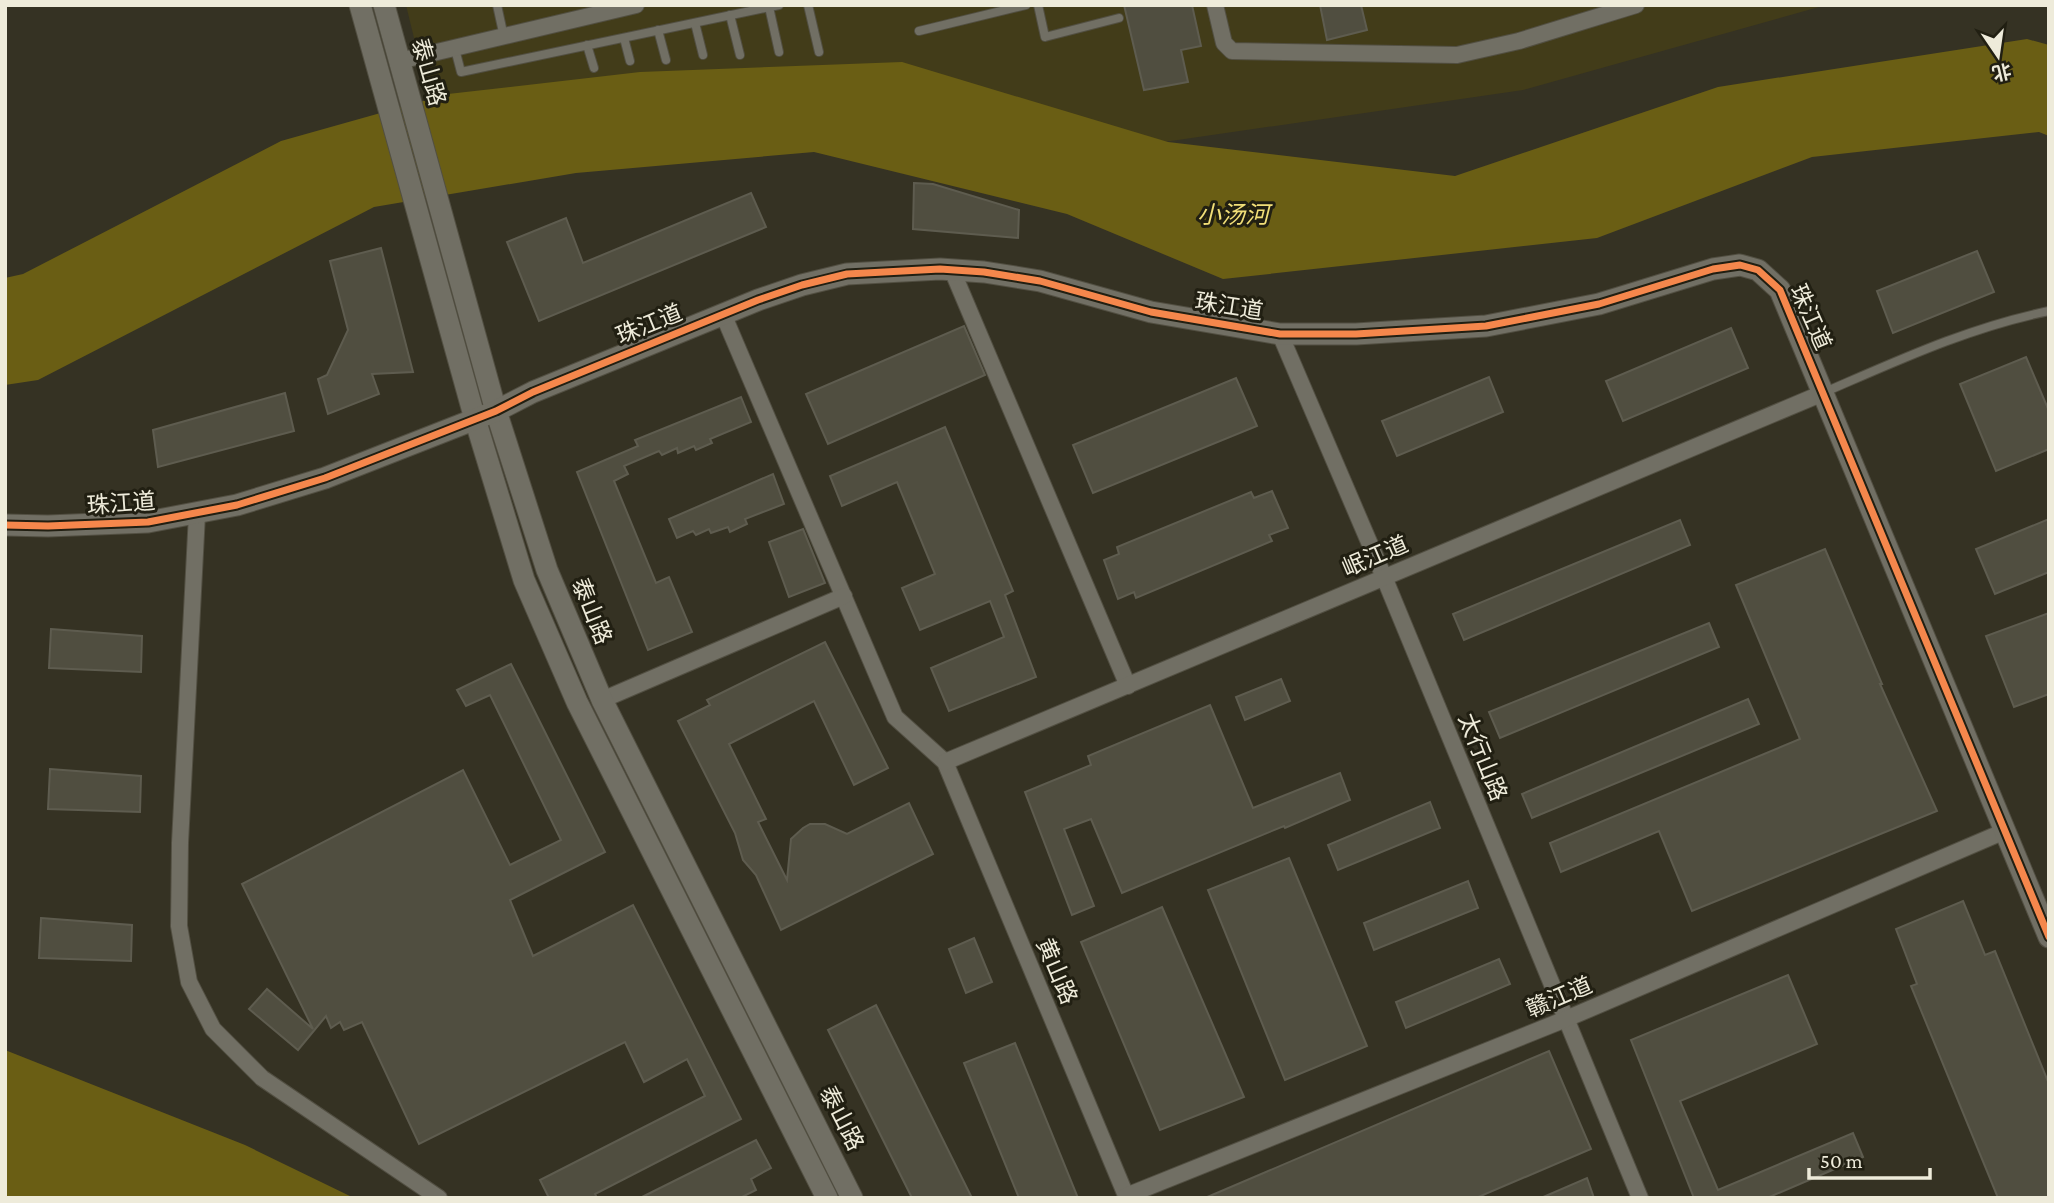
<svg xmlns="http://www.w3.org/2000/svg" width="2054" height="1203" viewBox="0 0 2054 1203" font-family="'Crimson Pro','Noto Sans SC',serif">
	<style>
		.built { fill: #423c19 }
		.water { fill: #6a5e14 }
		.building { fill: #504e40; stroke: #5e5c4f; stroke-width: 2 }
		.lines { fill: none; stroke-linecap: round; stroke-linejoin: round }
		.service-casing { stroke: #524f42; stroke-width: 10 }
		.minor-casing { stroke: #524f42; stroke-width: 18 }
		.tertiary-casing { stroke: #524f42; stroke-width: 23 }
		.service { stroke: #716f64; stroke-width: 8 }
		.minor { stroke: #716f64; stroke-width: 16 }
		.tertiary { stroke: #716f64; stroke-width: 21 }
		.cycleway-casing { stroke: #211f12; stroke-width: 11 }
		.cycleway { stroke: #f5874c; stroke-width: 7 }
		.labels { text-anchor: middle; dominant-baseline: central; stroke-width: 6; stroke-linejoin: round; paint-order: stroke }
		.street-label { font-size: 23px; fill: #eeebda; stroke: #211f12 }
		.water-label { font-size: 24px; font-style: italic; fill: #f2df78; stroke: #211f12 }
	</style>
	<rect width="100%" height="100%" fill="#353223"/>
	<polygon class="built" points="406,5 1826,5 1523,90 1164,142 431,108"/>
	<g class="water">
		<polygon points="2027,39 2049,45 2049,136 2039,132 1812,157 1597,238 1223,279 1067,214 814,152 576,173 374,207 38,380 5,385 5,278 23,274 281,141 448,94 640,72 902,62 1168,142 1455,176 1718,87"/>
		<polygon points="5,1050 245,1145 354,1198 5,1198"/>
	</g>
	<g class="building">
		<polygon points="1124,5 1192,5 1201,46 1181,50 1188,82 1144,90"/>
		<polygon points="1320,5 1361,5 1367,30 1327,40"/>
		<polygon points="914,183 933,184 1019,210 1018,238 913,229"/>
		<polygon points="751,193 766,227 539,321 507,242 566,218 583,263"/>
		<polygon points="381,248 413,372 372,374 379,394 328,414 318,379 327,375 348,330 330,261"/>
		<polygon points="1977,251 1994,292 1893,333 1877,291"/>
		<polygon points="964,326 985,375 828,444 806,394"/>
		<polygon points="1731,328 1748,368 1623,421 1606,381"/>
		<polygon points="2026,357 2049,411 2049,449 1996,471 1960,384"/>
		<polygon points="1489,377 1503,412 1397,456 1382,421"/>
		<polygon points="1236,378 1257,426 1093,493 1073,445"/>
		<polygon points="285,393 294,431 158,467 153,430"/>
		<polygon points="741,397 751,422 710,439 712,443 696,450 694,446 678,453 677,448 662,455 659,451 624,466 628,474 614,481 656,583 669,577 692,632 648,650 577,472 638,446 635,440"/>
		<polygon points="945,427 1013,591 1005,595 1036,677 949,711 931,668 1004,637 990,601 920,630 902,588 935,574 897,482 842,506 830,476"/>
		<polygon points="773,474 784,504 745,519 747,524 730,532 728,527 711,533 709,529 696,535 693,531 677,538 669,519"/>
		<polygon points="1272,491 1288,528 1269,535 1272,541 1136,598 1134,592 1118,599 1104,560 1119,554 1117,547 1251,492 1254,498"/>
		<polygon points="2049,519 2049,572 1995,594 1976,549"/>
		<polygon points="1680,520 1690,545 1464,640 1453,614"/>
		<polygon points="803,529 825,583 789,597 769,542"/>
		<polygon points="1825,549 1882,684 1880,684 1937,811 1692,911 1659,831 1561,872 1550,843 1800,739 1736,585"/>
		<polygon points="2049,613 2049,694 2014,707 1986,636"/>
		<polygon points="1709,623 1719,647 1500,738 1489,712"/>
		<polygon points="51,629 142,636 141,672 49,668"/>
		<polygon points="825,642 888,768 854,785 814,701 729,744 766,819 758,822 787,880 791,839 803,828 810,824 825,824 847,834 909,803 933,854 781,930 756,875 743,860 735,833 678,721 710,705 707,700"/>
		<polygon points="511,664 605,852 510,900 533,956 633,905 741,1119 595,1194 597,1198 549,1198 540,1180 705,1096 687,1059 644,1082 625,1042 419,1144 362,1022 344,1030 340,1022 331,1028 326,1016 298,1050 249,1009 267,989 313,1029 242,884 463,770 510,865 561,840 490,695 466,706 457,690"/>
		<polygon points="1281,679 1290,701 1245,720 1236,697"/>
		<polygon points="1748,699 1759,724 1532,818 1522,794"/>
		<polygon points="1210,705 1253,808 1340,773 1350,800 1285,828 1284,826 1122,893 1091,819 1064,829 1094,906 1072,915 1025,792 1091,765 1088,756"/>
		<polygon points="50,769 141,776 140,812 48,809"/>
		<polygon points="1430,802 1440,828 1338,870 1328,845"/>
		<polygon points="1289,858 1367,1046 1285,1080 1208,890"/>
		<polygon points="1468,881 1478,908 1374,950 1364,923"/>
		<polygon points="1963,901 1985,955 1995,951 2049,1084 2049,1198 1998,1198 1911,986 1917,984 1896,929"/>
		<polygon points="1162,907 1244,1097 1160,1130 1081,942"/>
		<polygon points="41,918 132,925 131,961 39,958"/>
		<polygon points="974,938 992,982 966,993 949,949"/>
		<polygon points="1499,959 1510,984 1406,1028 1396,1002"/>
		<polygon points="1788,975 1817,1044 1680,1101 1718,1190 1853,1133 1863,1157 1767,1198 1694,1198 1631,1040"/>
		<polygon points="876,1005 972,1198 912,1198 828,1030"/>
		<polygon points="1015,1043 1078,1198 1019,1198 964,1063"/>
		<polygon points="1549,1051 1591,1149 1476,1198 1205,1198"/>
		<polygon points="756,1140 771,1168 751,1179 756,1190 740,1198 640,1198"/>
		<polygon points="1587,1178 1594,1198 1541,1198"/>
	</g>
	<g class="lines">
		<defs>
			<g id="service">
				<polyline points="497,5 504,37"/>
				<polyline points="808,5 819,52"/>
				<polyline points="1038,5 1045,37 1119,18"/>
				<polyline points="769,7 779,52"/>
				<polyline points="730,15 740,55"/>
				<polyline points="695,23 703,55"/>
				<polyline points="658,30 666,60"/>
				<polyline points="919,31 1026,5"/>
				<polyline points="624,38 630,61"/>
				<polyline points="587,45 594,68"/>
				<polyline points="455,49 461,72 779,5"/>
				<path d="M1825,392C1899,360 1970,327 2049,311"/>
			</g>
			<g id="minor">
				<polyline points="1215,5 1224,43 1232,51 1457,55 1519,41 1636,5"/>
				<polyline points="399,61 636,5"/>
				<polyline points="952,270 1128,686"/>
				<polyline points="723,314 895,717 945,762 1127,1198"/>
				<polyline points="1280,334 1384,577 1640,1198"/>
				<polyline points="197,514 180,843 179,926 189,982 213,1029 262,1078 439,1198"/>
				<polyline points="602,700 844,596"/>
				<polyline points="945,762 1823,393"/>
				<polyline points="1126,1196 1566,1019 2005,831"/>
			</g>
			<g id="tertiary">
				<polyline points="360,5 475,419 524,580 577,702 827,1198"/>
				<polyline points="384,5 496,411 547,570 602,700 852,1198"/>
				<polyline points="5,525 48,526 148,522 237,505 325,478 496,411 533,392 758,300 802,285 847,274 940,269 984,272 1040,281 1151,312 1280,334 1356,334 1486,326 1599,304 1713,269 1740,265 1758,270 1780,290 2049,937"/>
			</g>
		</defs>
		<use href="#service" class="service-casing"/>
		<use href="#minor" class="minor-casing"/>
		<use href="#tertiary" class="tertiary-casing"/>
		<use href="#service" class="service"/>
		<use href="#minor" class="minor"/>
		<use href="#tertiary" class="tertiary"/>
		<defs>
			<polyline id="cycleway" points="5,525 48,526 148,522 237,505 325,478 496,411 533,392 758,300 802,285 847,274 940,269 984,272 1040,281 1151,312 1280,334 1356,334 1486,326 1599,304 1713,269 1740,265 1758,270 1780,290 2049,937"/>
		</defs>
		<use href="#cycleway" class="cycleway-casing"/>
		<use href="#cycleway" class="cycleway"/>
	</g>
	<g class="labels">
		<g class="street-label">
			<text transform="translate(429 72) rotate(74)">泰山路</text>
			<text transform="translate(1229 306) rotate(9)">珠江道</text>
			<text transform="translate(1811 317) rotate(66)">珠江道</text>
			<text transform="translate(649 324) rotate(-22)">珠江道</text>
			<text transform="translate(121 503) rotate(-4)">珠江道</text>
			<text transform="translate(1375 556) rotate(-23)">岷江道</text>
			<text transform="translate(592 611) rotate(68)">泰山路</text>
			<text transform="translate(1483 757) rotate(68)">太行山路</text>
			<text transform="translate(1057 971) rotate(67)">黄山路</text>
			<text transform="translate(1559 997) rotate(-23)">赣江道</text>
			<text transform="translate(842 1118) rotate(63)">泰山路</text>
		</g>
		<g class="water-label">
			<text x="1233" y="214">小汤河</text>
		</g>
	</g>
	<rect width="2054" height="1203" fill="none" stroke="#eeebda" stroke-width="14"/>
	<g transform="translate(1998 56) rotate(167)" stroke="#211f12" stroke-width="5" paint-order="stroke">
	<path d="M0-5L12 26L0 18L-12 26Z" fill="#eeebda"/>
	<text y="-10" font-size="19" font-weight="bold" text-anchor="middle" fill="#eeebda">北</text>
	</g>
	<path d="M1809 1168v10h121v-10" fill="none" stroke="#eeebda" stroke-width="3.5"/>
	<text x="1820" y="1168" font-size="21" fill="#eeebda" stroke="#211f12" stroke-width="5" paint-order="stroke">50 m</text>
</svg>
